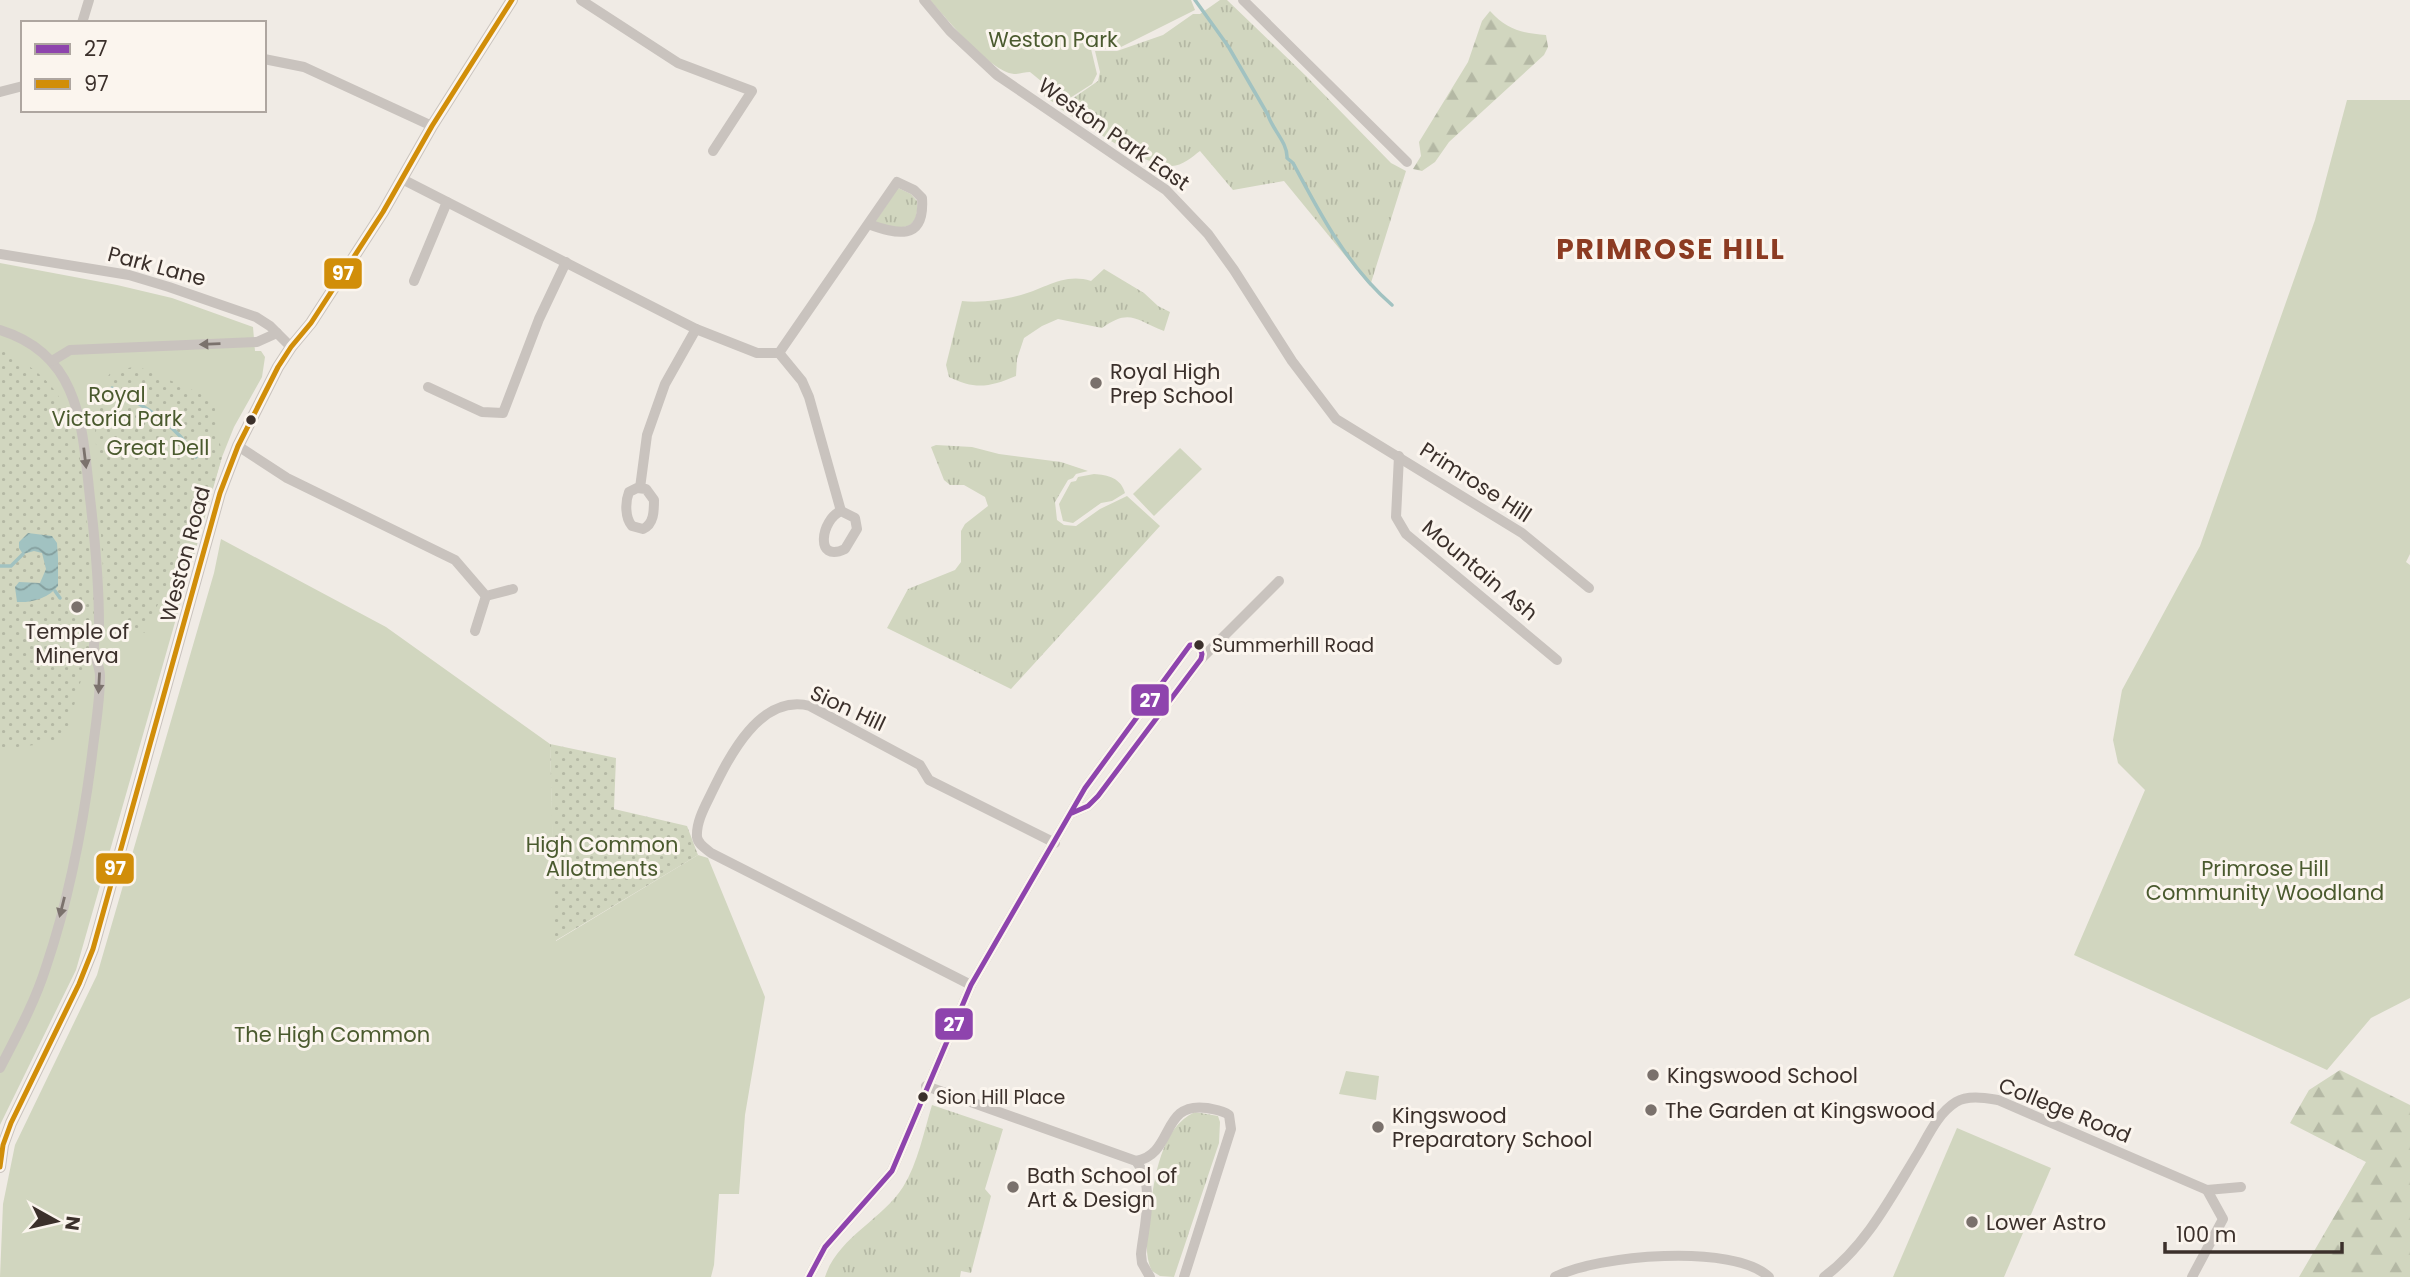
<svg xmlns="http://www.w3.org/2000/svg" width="2410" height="1277" viewBox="0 0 2410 1277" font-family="Poppins,sans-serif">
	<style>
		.grass { fill: url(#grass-tufts) }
		.forest { fill: url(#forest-firs) }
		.park { fill: #d1d6bf }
		.garden { fill: url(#garden-dots) }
		.water { fill: url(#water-waves) }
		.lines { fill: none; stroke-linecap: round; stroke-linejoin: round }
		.stream { stroke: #a1c2c1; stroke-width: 3.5 }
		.minor { stroke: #c9c3be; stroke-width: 10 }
		.tertiary { stroke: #c9c3be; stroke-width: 12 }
		.bus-1-casing { stroke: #fbf5ee; stroke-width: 10 }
		.bus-2-casing { stroke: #fbf5ee; stroke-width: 10 }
		.bus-1 { stroke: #8e44ad; stroke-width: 5 }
		.bus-2 { stroke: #d18e09; stroke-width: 5 }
		.oneway { fill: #7b726d }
		.poi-dot { fill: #7a716c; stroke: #fbf5ee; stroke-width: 2.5 }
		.bus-dot { fill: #3b302b; stroke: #fbf5ee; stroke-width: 2.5 }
		.labels { text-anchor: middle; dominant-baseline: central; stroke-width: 6; stroke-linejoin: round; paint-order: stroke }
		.bus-label { font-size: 19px; fill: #3b302b; stroke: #fbf5ee; text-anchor: start }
		.park-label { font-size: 21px; fill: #4a5a2e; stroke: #fbf5ee }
		.street-label { font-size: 21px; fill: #3b302b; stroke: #fbf5ee }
		.poi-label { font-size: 21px; fill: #3b302b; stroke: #fbf5ee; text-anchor: start }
		.district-label { font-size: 28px; font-weight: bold; letter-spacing: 2px; fill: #8c3b22; stroke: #fbf5ee }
		.line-badge { stroke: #fbf5ee; stroke-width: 2.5 }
		.badge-label { font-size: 19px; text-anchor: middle; font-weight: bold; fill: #fff }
	</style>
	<defs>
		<pattern id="grass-tufts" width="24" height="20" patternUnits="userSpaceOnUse" patternTransform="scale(1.75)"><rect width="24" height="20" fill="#d1d6bf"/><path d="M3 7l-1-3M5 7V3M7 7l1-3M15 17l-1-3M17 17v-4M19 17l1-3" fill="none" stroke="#b4b8a4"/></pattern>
		<pattern id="forest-firs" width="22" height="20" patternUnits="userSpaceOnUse" patternTransform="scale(1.75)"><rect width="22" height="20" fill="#d1d6bf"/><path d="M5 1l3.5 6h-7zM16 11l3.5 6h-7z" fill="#b4b8a4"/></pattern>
		<pattern id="garden-dots" width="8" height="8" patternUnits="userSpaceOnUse" patternTransform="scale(1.75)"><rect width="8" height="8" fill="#d1d6bf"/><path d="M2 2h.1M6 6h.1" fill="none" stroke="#b4b8a4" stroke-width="1.8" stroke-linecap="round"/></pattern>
		<pattern id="water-waves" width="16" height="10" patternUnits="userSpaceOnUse" patternTransform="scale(1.75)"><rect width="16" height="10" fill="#a1c2c1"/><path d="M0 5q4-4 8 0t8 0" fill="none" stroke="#849e9d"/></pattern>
	</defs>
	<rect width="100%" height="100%" fill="#f0ebe5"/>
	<g class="grass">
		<path d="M1220,0H1227L1306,76L1391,163L1406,171L1370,286L1284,181L1233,190L1200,151C1192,157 1182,166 1172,166C1146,168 1084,123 1059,108L1098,81L1100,72L1095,51H1117L1163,35L1193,14H1200Z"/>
		<path d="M898,188L911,194L917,201C920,233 898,230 875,222Z"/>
		<path d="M1104,269L1144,293L1158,306L1170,312L1164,331C1135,320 1130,308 1102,328L1058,319L1042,326L1024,338L1017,359L1016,376C990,387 975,390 949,377L946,365L962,301C980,303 1000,300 1017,296C1044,290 1063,272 1091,281Z"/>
		<polygon points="936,445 972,447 999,454 1061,462 1088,471 1076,474 1073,478 1068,480 1055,502 1057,520 1064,525 1076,526 1100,509 1127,496 1160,526 1011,689 887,628 908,589 955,570 961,562 961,531 965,524 988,506 985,497 964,485 950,485 944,480 931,447"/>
		<path d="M932,1105L1003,1129L985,1189L991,1196L971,1273L961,1271L960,1277H825C837,1238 882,1220 903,1187C918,1163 924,1131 932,1105Z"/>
		<path d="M1195,1112L1218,1116L1220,1122L1219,1143L1174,1277L1160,1276L1152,1271C1143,1252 1148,1233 1150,1212C1154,1179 1161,1127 1195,1112Z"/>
	</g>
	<g class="forest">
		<path d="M1490,11C1507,30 1522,33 1546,35L1548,47L1544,55L1449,142L1435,162L1422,171L1413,169L1421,156L1419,142L1468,62L1482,21Z"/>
		<polygon points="2340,1070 2410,1105 2410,1277 2299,1277 2366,1162 2290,1123 2309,1090"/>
	</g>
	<g class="park">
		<path d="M930,0H1191L1195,10L1117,49H1091L1097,74L1092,84L1059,105L1045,98L1041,81L1030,72C1025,72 1019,74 1014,74C989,71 947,19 930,0Z"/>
		<polygon points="2347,100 2410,100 2410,554 2406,562 2410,565 2410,998 2371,1018 2327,1070 2074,955 2145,790 2118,763 2113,740 2122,690 2200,546 2315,220"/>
		<polygon points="0,263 117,285 172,298 253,327 255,351 261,351 265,357 262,377 234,427 222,457 76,970 0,1125"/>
		<polygon points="1180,448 1202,469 1154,516 1133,494"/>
		<path d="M1094,474C1108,475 1121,478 1125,493L1112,501L1101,503L1073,523L1063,521L1059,504L1071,482L1076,481L1078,477Z"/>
		<polygon points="221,539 386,627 550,744 556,941 698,855 708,858 765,997 745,1115 739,1194 719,1194 714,1265 711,1277 0,1277 3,1204 15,1145 97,975 214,573"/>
		<polygon points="1346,1071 1379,1076 1376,1100 1339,1094"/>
		<polygon points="1957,1128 2051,1168 2004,1277 1893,1277"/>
	</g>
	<g class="garden">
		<path d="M0,348C49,376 65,393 79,449L97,620L66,736L60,742L0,749Z"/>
		<polygon points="137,366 211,398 215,408 222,457 198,537 191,538 186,542 145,633 124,624 105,605 95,428 90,402 111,372"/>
		<polygon points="550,744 616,758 614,809 687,826 698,855 555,941"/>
	</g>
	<path class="water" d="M28,533L52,536L57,543L58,558V586C49,598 31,603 17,602L15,587L19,582L40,583L46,569L42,553L34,551L23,554L19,548V542Z"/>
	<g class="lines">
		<g class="stream">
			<path d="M1195,0L1228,46L1268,115C1272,129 1288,143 1287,158L1293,163C1320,214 1348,267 1392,305"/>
			<path d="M112,388C144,406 176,424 196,457"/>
			<polyline points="0,566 11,566 23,554"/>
			<polyline points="55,591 60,598"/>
		</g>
		<g class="minor">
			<polyline points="581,0 678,63 752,91 713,151"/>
			<polyline points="924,0 950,31 997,75 1166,190 1208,234 1234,270 1292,361 1336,419 1522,533 1589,588"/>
			<polyline points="1243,0 1407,162"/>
			<polyline points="82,23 89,0"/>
			<polyline points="264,59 304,67 432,126"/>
			<polyline points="0,92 23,86"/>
			<path d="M402,179L696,329L757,353H779L897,182L914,190L922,198C925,242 896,234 868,224"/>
			<polyline points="0,254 129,275 169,287 256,317 270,326 291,347"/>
			<polyline points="414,281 447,202"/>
			<path d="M0,330C81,355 82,427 90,498C95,540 99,583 99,625C99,633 94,638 94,645C93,656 100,665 100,676C100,702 95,729 92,755C83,826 69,899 46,967C35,1002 17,1035 0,1068"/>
			<polyline points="779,353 802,381 809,397 841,511"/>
			<polyline points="52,361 70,350 257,342 277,333"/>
			<polyline points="428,387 482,412 503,413 539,319 566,262"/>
			<polyline points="238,446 287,478 455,560 486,596 513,589"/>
			<polyline points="1399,456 1396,517 1406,534 1557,660"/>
			<path d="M637,488L646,489L654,500C654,511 654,524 643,529L632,526C625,518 625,502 629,492Z"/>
			<polyline points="640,488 647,435 665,384 696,329"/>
			<path d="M841,511L855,518L857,529L845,549C814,564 821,519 841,511Z"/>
			<polyline points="475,631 486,596"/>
			<polyline points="1201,659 1279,581"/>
			<path d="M971,985L711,853C705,848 698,844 697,837C696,823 704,808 710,796C728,759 759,693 810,706L920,765L929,780L1055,843"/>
			<path d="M926,1086L1136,1161C1156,1186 1144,1225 1141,1254L1142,1263L1150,1277"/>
			<path d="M1136,1161C1175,1154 1160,1101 1207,1108C1216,1110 1222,1110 1229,1115L1231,1129L1184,1277"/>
			<polyline points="809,1277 825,1247 892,1171 971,985 1085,788 1190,645 1199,645 1202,654 1201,659 1098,796 1088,806 1072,813"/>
			<path d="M1555,1277C1596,1255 1734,1243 1769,1277"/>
			<path d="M1824,1277C1866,1246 1891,1197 1918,1153C1928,1136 1938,1113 1956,1102C1968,1095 1985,1098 1998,1100L2207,1190L2241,1187"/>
			<polyline points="2192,1277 2223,1219 2207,1190"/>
		</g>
		<polyline class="tertiary" points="0,1167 3,1145 11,1123 79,984 93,949 220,493 238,446 278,367 291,347 311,323 383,212 432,126 512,0"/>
		<defs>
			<polyline id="bus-1" points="809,1277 825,1247 892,1171 971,985 1085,788 1190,645 1199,645 1202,654 1201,659 1098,796 1088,806 1072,813"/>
			<polyline id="bus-2" points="0,1167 3,1145 11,1123 79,984 93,949 220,493 238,446 278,367 291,347 311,323 383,212 432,126 512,0"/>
		</defs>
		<use href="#bus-1" class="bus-1-casing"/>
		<use href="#bus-2" class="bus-2-casing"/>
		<use href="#bus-1" class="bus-1"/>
		<use href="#bus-2" class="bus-2"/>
	</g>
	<defs><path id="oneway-solid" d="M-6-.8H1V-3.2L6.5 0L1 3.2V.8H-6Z" transform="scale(1.75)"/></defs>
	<g class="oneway">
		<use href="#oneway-solid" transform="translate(210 344) rotate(178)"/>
		<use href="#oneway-solid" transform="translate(85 458) rotate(83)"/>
		<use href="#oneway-solid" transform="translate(99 683) rotate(93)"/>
		<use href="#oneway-solid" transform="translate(62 907) rotate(104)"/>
	</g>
	<g class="poi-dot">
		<circle cx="1096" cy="383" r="7"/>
		<circle cx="77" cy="607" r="7"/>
		<circle cx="1653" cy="1075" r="7"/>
		<circle cx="1651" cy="1110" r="7"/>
		<circle cx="1378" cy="1127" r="7"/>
		<circle cx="1013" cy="1187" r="7"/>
		<circle cx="1972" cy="1222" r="7"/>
	</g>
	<g class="bus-dot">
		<circle cx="251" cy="420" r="6"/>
		<circle cx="1199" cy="645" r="6"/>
		<circle cx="923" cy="1097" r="6"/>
	</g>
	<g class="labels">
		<g class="bus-label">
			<text x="1212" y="645">Summerhill Road</text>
			<text x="936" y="1097">Sion Hill Place</text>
		</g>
		<g class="park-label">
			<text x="1053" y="39">Weston Park</text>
			<text x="117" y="394">Royal<tspan x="117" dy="24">Victoria Park</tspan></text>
			<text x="158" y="447">Great Dell</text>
			<text x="602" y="844">High Common<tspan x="602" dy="24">Allotments</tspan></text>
			<text x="2265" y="868">Primrose Hill<tspan x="2265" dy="24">Community Woodland</tspan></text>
			<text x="332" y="1034">The High Common</text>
		</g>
		<g class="street-label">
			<text transform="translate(1114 134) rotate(35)">Weston Park East</text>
			<text transform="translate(157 266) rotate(15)">Park Lane</text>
			<text transform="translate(1476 482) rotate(33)">Primrose Hill</text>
			<text transform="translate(185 554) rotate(-75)">Weston Road</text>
			<text transform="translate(1480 570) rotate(40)">Mountain Ash</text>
			<text transform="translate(848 708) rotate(25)">Sion Hill</text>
			<text transform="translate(2065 1110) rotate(22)">College Road</text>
		</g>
		<g class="poi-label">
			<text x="1110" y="371">Royal High<tspan x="1110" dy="24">Prep School</tspan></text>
			<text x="77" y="631" text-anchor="middle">Temple of<tspan x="77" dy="24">Minerva</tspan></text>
			<text x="1667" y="1075">Kingswood School</text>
			<text x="1665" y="1110">The Garden at Kingswood</text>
			<text x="1392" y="1115">Kingswood<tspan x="1392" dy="24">Preparatory School</tspan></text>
			<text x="1027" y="1175">Bath School of<tspan x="1027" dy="24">Art &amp; Design</tspan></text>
			<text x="1986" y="1222">Lower Astro</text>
		</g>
		<g class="district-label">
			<text x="1671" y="249">PRIMROSE HILL</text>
		</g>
	</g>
	<g class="line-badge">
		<rect x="323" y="257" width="40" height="33" rx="7" fill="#d18e09"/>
		<rect x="1130" y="683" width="40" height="34" rx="7" fill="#8e44ad"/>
		<rect x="95" y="852" width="40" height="33" rx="7" fill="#d18e09"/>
		<rect x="934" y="1007" width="40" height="34" rx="7" fill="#8e44ad"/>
	</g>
	<g class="badge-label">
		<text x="343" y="280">97</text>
		<text x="1150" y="707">27</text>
		<text x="115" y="875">97</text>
		<text x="954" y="1031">27</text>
	</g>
	<rect x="21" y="21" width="245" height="91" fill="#fbf5ee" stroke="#aea6a0" stroke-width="2"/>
	<rect x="35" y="44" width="35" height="10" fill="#8e44ad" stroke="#aea6a0" stroke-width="2"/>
	<text x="84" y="56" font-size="21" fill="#3b302b">27</text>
	<rect x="35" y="79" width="35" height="10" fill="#d18e09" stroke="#aea6a0" stroke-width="2"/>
	<text x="84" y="91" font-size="21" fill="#3b302b">97</text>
	<g transform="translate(56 1221) rotate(98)" stroke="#fbf5ee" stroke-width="5" paint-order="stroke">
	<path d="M0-5L12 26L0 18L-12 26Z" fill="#3b302b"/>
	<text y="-10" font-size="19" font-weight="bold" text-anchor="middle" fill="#3b302b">N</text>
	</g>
	<path d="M2165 1242v10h177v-10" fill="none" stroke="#3b302b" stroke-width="3.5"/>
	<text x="2176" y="1242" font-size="21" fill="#3b302b" stroke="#fbf5ee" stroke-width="5" paint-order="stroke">100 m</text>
</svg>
